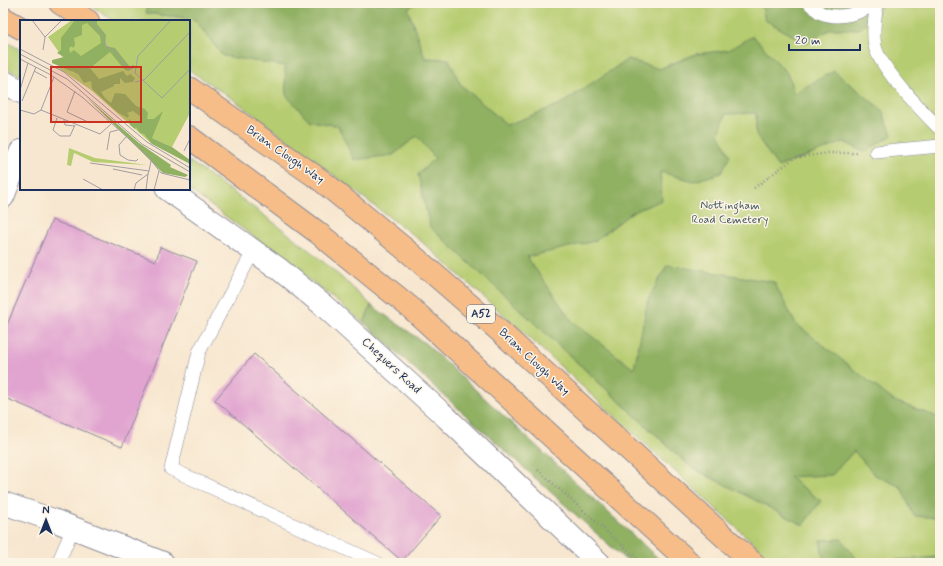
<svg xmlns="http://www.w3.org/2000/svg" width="943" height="566" viewBox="0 0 943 566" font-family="Mynerve,sans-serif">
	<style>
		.green { fill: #b6cc70; stroke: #687e67; fill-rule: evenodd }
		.forest { fill: #90b062; stroke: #567060 }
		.building { fill: #e1a4d0 }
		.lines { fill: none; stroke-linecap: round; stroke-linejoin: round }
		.lane-casing { stroke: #8a8b97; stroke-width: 14 }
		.street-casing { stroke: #8a8b97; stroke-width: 24 }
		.highway-casing { stroke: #8a8b97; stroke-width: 24 }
		.path { stroke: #8a8b97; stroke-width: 2.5; stroke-dasharray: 1 3; stroke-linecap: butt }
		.lane { stroke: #fff; stroke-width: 13 }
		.street { stroke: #fff; stroke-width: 22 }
		.highway { stroke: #f7bd88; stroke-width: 22 }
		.labels { text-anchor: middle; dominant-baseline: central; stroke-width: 3; stroke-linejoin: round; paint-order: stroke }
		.shield { fill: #fcf5e5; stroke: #5e6a86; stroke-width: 1 }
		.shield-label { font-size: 11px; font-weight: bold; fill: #1b2f5e }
		.street-label { font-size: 12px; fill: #1b2f5e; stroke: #fcf5e5 }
		.park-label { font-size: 12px; fill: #425662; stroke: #fcf5e5 }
		.inset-road { fill: none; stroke: #a09da2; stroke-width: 1 }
		.view { fill: #c8321e; fill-opacity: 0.15; stroke: #c8321e; stroke-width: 2 }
		.inset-edge { fill: none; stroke: #1b2f5e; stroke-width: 2 }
	</style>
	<rect width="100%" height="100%" fill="#fcf5e5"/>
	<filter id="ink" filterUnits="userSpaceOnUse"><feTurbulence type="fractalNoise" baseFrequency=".025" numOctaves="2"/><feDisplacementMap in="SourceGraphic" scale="8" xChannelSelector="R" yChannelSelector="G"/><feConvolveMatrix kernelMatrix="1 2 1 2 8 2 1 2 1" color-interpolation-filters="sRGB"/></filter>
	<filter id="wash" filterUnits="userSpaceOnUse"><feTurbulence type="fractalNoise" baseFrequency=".012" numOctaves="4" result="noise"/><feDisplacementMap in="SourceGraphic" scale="16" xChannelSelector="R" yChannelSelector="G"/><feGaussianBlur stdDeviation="0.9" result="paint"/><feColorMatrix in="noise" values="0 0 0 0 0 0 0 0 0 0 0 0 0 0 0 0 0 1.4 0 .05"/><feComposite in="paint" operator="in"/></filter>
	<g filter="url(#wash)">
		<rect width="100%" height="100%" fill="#f8e7d0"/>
		<g class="green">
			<path d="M87,3H148L147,13L194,19L223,56L205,3H940V563H775L524,333L421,241L233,99L189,70V21H114ZM557,344L717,481L691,467Z"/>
			<polygon points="3,40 21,50 21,76 3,66"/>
			<path d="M189,161C252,206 316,251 371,305L364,323L272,250L188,189Z"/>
		</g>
		<g class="forest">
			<polygon points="148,3 416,3 408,9 425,58 449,59 460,84 507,125 561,104 628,59 659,69 696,54 728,50 753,36 787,73 794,93 834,71 882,110 892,135 865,152 844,142 778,167 756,135 756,113 726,114 719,133 730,156 721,173 694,181 660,172 662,200 631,213 595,241 527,257 572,321 634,369 648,300 667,265 774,282 795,323 894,401 940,418 940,518 914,516 901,487 875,475 854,451 832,475 789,477 821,501 803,525 691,467 430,227 418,174 435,158 417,136 393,155 354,160 338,126 310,121 286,95 285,66 223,56 194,19 146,13"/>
			<polygon points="761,3 886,3 860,29 831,29 806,43 765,20"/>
			<polygon points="371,305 426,344 663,563 629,563 364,323"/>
			<polygon points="841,539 860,563 824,563 820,540"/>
			<polygon points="940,543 940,563 891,563 894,560 937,557"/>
		</g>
		<g id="blocks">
			<g class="building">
				<polygon points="52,220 156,261 160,247 197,261 122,447 3,397 3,334"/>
				<polygon points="254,354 441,516 402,561 215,400"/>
			</g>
		</g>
	</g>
	<g filter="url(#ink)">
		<use href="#blocks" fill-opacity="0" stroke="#8a8b97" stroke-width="1"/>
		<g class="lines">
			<defs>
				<g id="lane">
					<path d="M809,3C813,6 817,11 821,13C839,20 860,14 875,3"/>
					<path d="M877,3C875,17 872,32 875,46C879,67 924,113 940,129"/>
					<polyline points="876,152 940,146"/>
					<polyline points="254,250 199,352 171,469 377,563"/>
					<polyline points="58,563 73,528"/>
				</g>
				<g id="street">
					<polyline points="3,81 21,92"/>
					<polyline points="167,189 279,269 323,305 447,418 599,563"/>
					<polyline points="3,197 21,151"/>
					<polyline points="3,503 53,520 163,563"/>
				</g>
				<g id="highway">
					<polyline points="60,3 88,21"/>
					<polyline points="3,18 21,28"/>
					<polyline points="189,88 322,181 411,254 503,334 753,563"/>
					<polyline points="189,137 317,232 411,308 690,563"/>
				</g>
			</defs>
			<use href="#lane" class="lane-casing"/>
			<use href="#street" class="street-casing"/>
			<use href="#highway" class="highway-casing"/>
			<g class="path">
				<polyline points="754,188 794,158 828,153 858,153"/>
				<polyline points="538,470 642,563"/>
			</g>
			<use href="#lane" class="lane"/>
			<use href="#street" class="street"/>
			<use href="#highway" class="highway"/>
		</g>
	</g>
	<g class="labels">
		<rect class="shield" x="467" y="305" width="28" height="18" rx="3"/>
		<g class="shield-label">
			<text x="481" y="314">A52</text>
		</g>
		<g class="street-label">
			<text transform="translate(285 155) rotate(35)">Brian Clough Way</text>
			<text transform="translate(534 362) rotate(43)">Brian Clough Way</text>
			<text transform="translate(391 366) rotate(43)">Chequers Road</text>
		</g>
		<g class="park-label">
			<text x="730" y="206">Nottingham<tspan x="730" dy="14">Road Cemetery</tspan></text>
		</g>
	</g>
	<g transform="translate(20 20)">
		<rect width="170" height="170" fill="#f8e7d0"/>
		<path d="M52,0H170V93L152,127L132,118V124L71,70L37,47L45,46L54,53L28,17ZM49,128L75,138L127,145L73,142L54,133L51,146L47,145Z" fill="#b6cc70"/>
		<path d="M55,0H77V4L86,15L85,26L95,28L110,47L113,45L116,47L108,51L104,49L90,32L70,48L79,59L103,51L107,56L110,54L115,58L113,62L105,63L100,58V64H94V66L81,72L85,78L91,83L95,73L105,74L116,86L125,89L128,93L127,99H134L143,91L132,118L152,127L170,140V144L132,124L124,114L120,113L116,107L115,109L110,105L109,99L114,103L120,101L121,97L113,91L107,93L109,95L108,98L97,92L72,69L71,61L64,63L58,54L32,43V40L44,37L37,33L41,30V18ZM67,3L80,16L81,23L61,36L54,30L50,33L49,28L52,26L53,28L55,25L54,18L62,15V5ZM66,77L119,123L151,145L150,147L168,155L165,157L143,153Z" fill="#90b062" fill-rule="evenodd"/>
		<path class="inset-road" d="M12,0L25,17L23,30M75,0V6L83,15L86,26L95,31L109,49L115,47M151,0L118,36L115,53L142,78L170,49M25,17L42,0M0,29L44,52L127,122L170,148M0,34L47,59L122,124L170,152M0,39L31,55L62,77L127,135L141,153L170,160M14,51L27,58M115,62L124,60L170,12M0,70L8,43M55,71L47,92L70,103M2,81L16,47M0,90L14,94L21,90L34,57M21,90L80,114L91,104M37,98L33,110L40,116H50L55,105M44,100L45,105L55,106M106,117L99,125L100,135L108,140L116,141L118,139M87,130L90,112L98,110M164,131L170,119M70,143L129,151L131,141M93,149L122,155M63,159L83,170M114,170L116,163L128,154L129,151M126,170L128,154M134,170L139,151"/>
		<path class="view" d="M31,47H121V102H31Z"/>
		<rect width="170" height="170" class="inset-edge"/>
	</g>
	<rect width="943" height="566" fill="none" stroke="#fcf5e5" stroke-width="16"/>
	<g transform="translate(46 520)" stroke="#fcf5e5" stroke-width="3" paint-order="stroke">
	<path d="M0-3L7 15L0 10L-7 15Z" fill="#1b2f5e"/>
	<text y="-6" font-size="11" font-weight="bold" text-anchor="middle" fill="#1b2f5e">N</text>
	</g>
	<path d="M789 44v6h71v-6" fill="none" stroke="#1b2f5e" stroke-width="2"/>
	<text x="795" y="44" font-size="12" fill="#1b2f5e" stroke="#fcf5e5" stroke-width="3" paint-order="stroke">20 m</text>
</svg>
